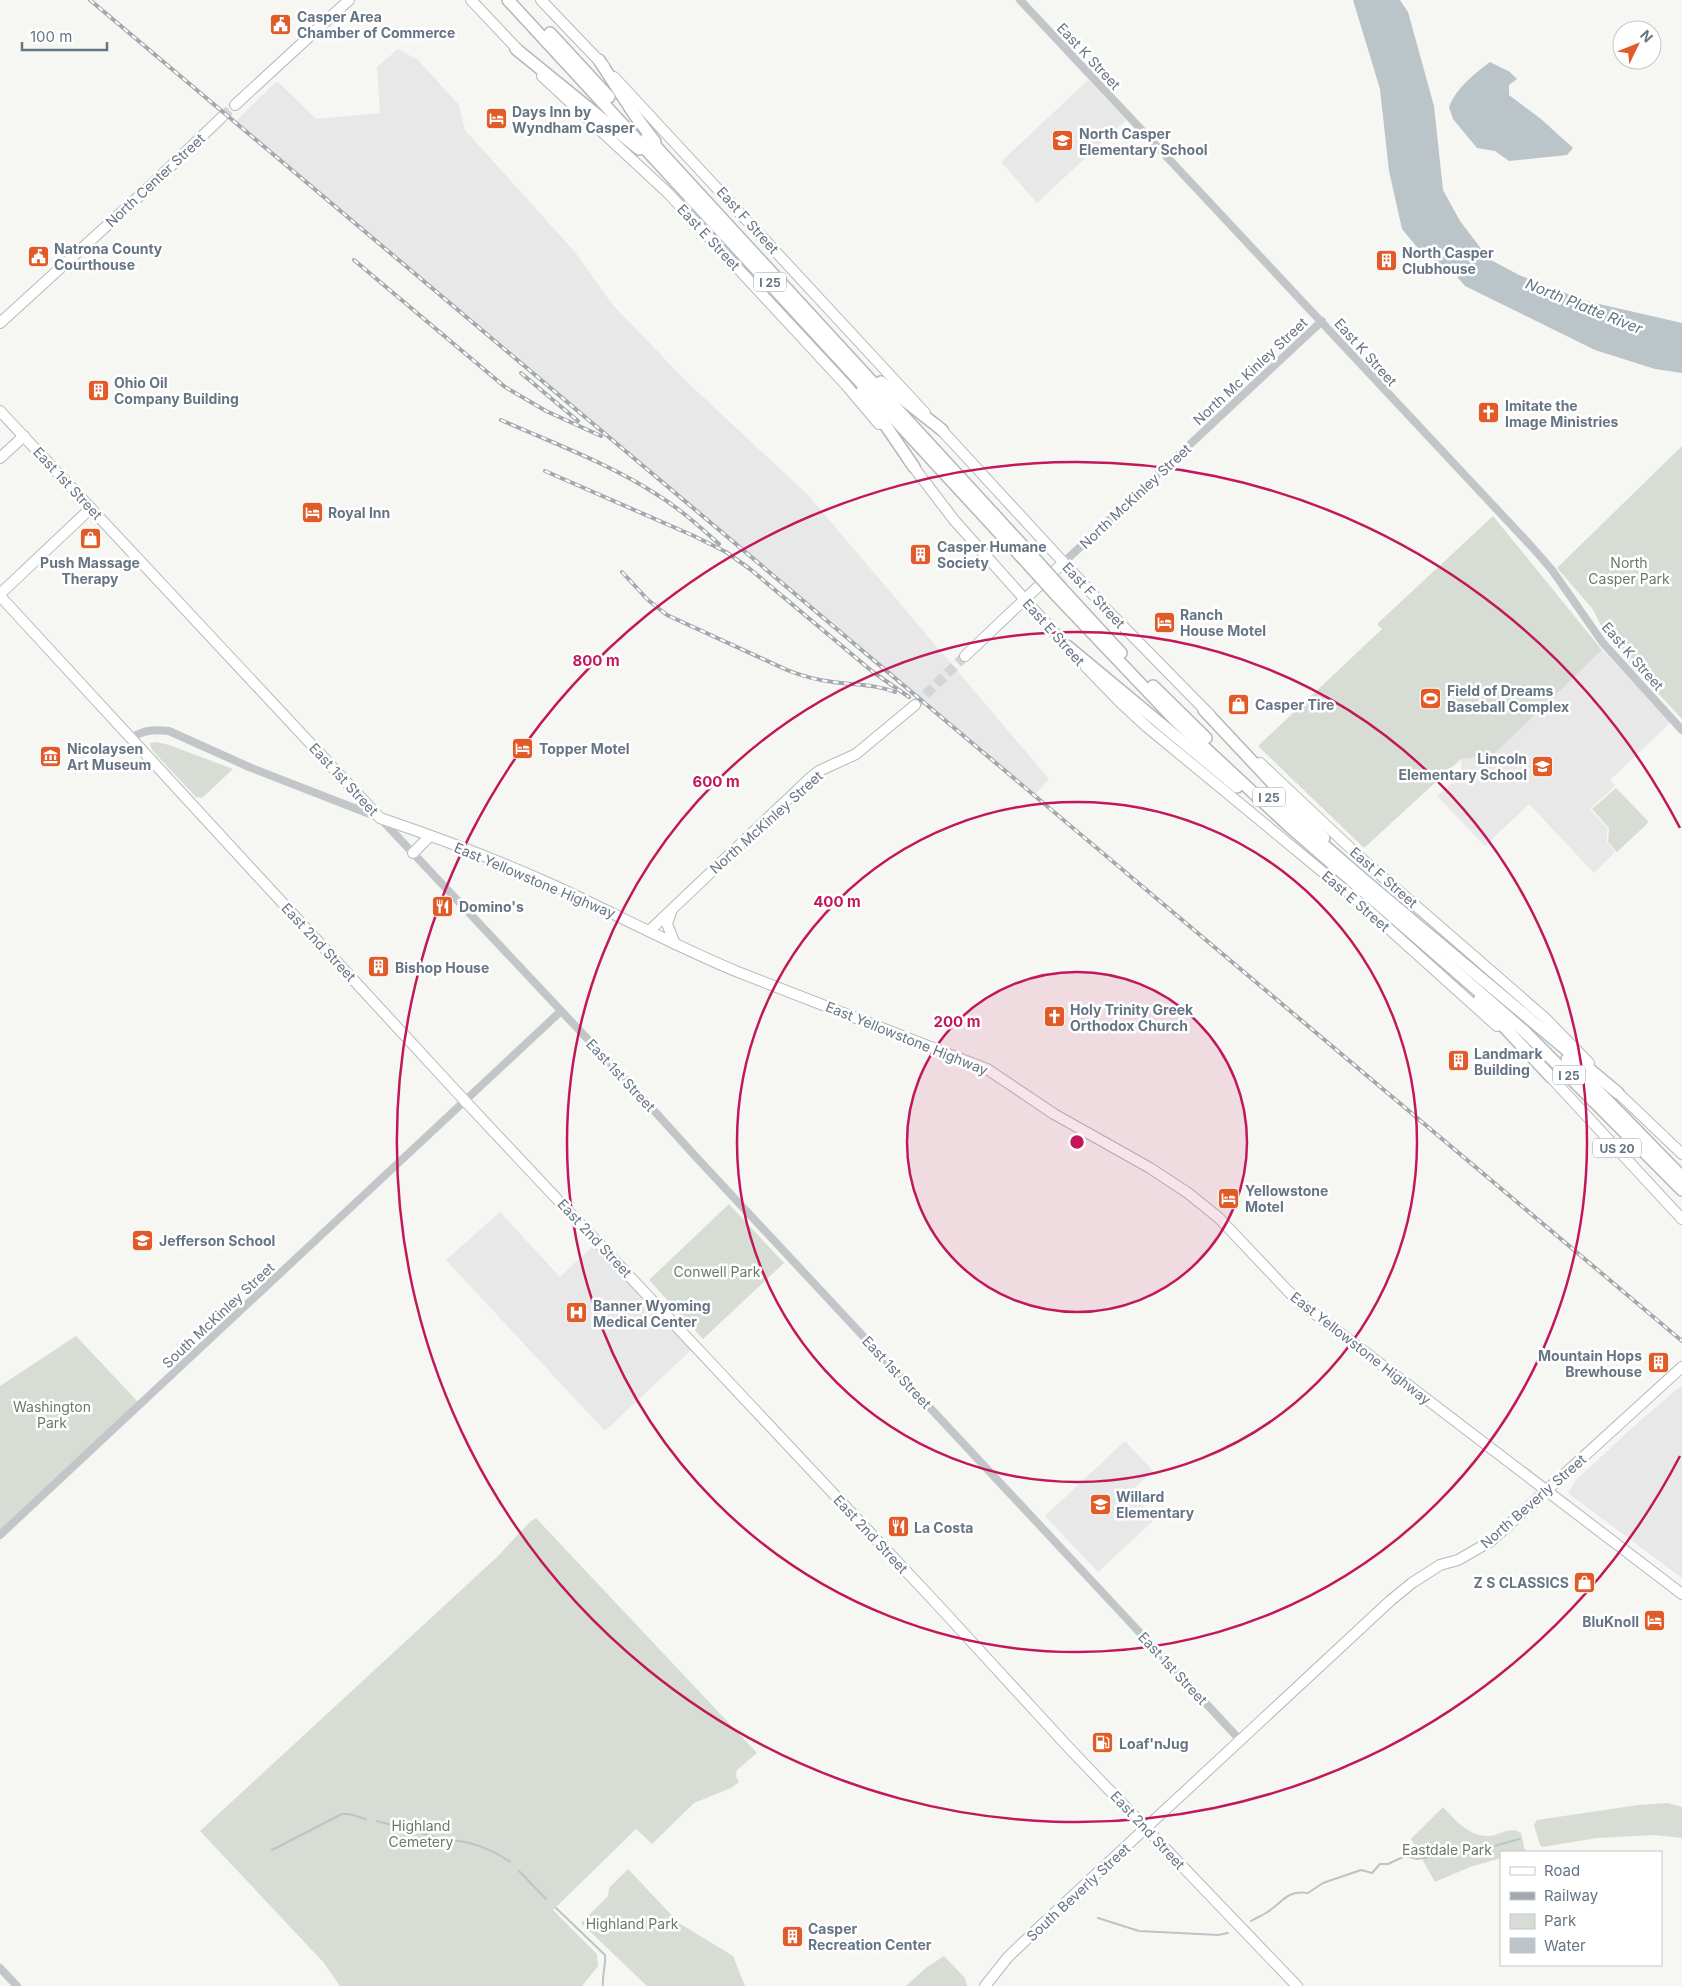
<svg xmlns="http://www.w3.org/2000/svg" width="1682" height="1986" viewBox="0 0 1682 1986" font-family="Inter,sans-serif">
	<style>
		.built { fill: #e7e8e7 }
		.green { fill: #d7ddd4 }
		.water { fill: #bac4c9 }
		.lines { fill: none; stroke-linecap: round; stroke-linejoin: round }
		.stream { stroke: #bac4c9; stroke-width: 2 }
		.major-tunnel { stroke: #d2d6d7; stroke-width: 10; stroke-dasharray: 10 5; stroke-linecap: butt }
		.major-casing { stroke: #b5b9bd; stroke-width: 12 }
		.highway-casing { stroke: #b5b8bb; stroke-width: 14 }
		.minor { stroke: #c2c6c9; stroke-width: 8 }
		.major { stroke: #fff; stroke-width: 10 }
		.highway { stroke: #fff; stroke-width: 11 }
		.rail-casing { stroke: #a3a8ae; stroke-width: 4 }
		.rail { stroke: #fff; stroke-width: 2; stroke-dasharray: 5.5; stroke-linecap: butt }
		.highway-bridge-casing { stroke: #b5b8bb; stroke-width: 14; stroke-linecap: butt }
		.highway-bridge { stroke: #fff; stroke-width: 11 }
		.ring { fill: none; stroke: #c2185b; stroke-width: 2.5 }
		.labels { text-anchor: middle; dominant-baseline: central; stroke-width: 5; stroke-linejoin: round; paint-order: stroke }
		.shield { fill: #fff; stroke: #949ea9; stroke-width: 1 }
		.shield-label { font-size: 12px; font-weight: bold; fill: #667584 }
		.poi-label { font-size: 14px; font-weight: bold; fill: #667584; stroke: #fff; text-anchor: start }
		.street-label { font-size: 14px; fill: #667584; stroke: #fff }
		.park-label { font-size: 14px; fill: #687b65; stroke: #fff }
		.water-label { font-size: 15px; font-style: italic; fill: #627780; stroke: #fff }
		.centre { fill: #c2185b; stroke: #fff; stroke-width: 2.5 }
		.ring-label { font-size: 15px; text-anchor: middle; font-weight: bold; fill: #c2185b; stroke: #fff; stroke-width: 5; stroke-linejoin: round; paint-order: stroke }
	</style>
	<rect width="100%" height="100%" fill="#f6f7f3"/>
	<g class="built">
		<polygon points="398,49 418,60 459,105 465,130 575,252 612,304 686,381 808,495 1049,779 1033,797 234,123 277,81 316,119 380,113 377,67"/>
		<polygon points="1088,80 1126,120 1037,203 1001,162"/>
		<polygon points="1602,650 1671,722 1610,780 1615,786 1590,809 1607,828 1607,842 1615,852 1594,873 1529,804 1485,846 1437,796 1453,782 1462,776 1461,759 1493,754"/>
		<polygon points="500,1212 560,1277 594,1245 692,1349 605,1431 446,1260"/>
		<polygon points="1682,1385 1682,1578 1568,1493 1576,1480 1642,1419"/>
		<polygon points="1125,1441 1153,1471 1130,1492 1155,1519 1098,1572 1045,1516"/>
	</g>
	<g class="green">
		<polygon points="1682,446 1682,719 1608,639 1592,608 1557,568"/>
		<polygon points="1493,516 1602,650 1493,755 1461,759 1364,848 1258,746 1382,629 1377,624"/>
		<polygon points="157,742 169,745 233,769 202,798 196,797 152,750 150,743"/>
		<polygon points="1616,788 1648,821 1647,824 1617,852 1608,842 1609,828 1592,809"/>
		<polygon points="729,1204 784,1263 703,1339 649,1280"/>
		<polygon points="76,1336 140,1404 0,1534 0,1386"/>
		<polygon points="536,1518 757,1753 737,1770 736,1776 739,1782 731,1788 694,1803 652,1844 636,1829 553,1910 597,1954 598,1966 582,1986 340,1986 324,1963 200,1831 497,1557 530,1522"/>
		<polygon points="1667,1803 1682,1807 1682,1838 1654,1835 1597,1838 1542,1847 1540,1845 1534,1825 1537,1820 1638,1805"/>
		<path d="M1443,1807C1455,1820 1469,1837 1490,1836C1500,1835 1510,1826 1521,1833L1525,1851L1522,1852H1501V1858L1470,1867L1435,1882L1411,1839Z"/>
		<polygon points="628,1869 679,1923 733,1956 745,1986 647,1986 581,1923 608,1896 609,1888"/>
		<polygon points="944,1956 965,1978 967,1986 906,1986 927,1967"/>
	</g>
	<g class="water">
		<polygon points="1353,0 1400,0 1408,12 1434,106 1443,190 1460,221 1489,259 1519,275 1586,301 1682,323 1682,373 1655,369 1595,350 1465,286 1451,270 1421,252 1402,229 1389,171 1380,89"/>
		<path d="M1490,62L1510,72L1517,79L1509,85V95L1541,119L1573,148L1567,155L1509,161L1495,151L1477,148L1453,119L1449,107C1457,87 1473,75 1490,62Z"/>
	</g>
	<g class="lines">
		<g class="stream">
			<path d="M377,1821L446,1840C468,1840 492,1849 510,1862"/>
			<polyline points="272,1850 342,1814 349,1814 366,1819"/>
			<polyline points="519,1871 546,1899"/>
			<path d="M556,1908L605,1955C606,1965 602,1975 603,1986"/>
			<polyline points="1098,1918 1139,1931 1218,1935 1228,1933"/>
			<path d="M1251,1921C1256,1918 1261,1916 1266,1913C1283,1903 1285,1890 1308,1893L1323,1883L1361,1870L1372,1873L1380,1864H1388L1405,1856L1417,1859L1491,1847L1519,1839"/>
		</g>
		<g class="major-tunnel">
			<polyline points="222,117 235,105"/>
			<polyline points="915,705 965,656"/>
		</g>
		<defs>
			<g id="major">
				<polyline points="471,0 522,54"/>
				<polyline points="541,0 604,66"/>
				<polyline points="542,76 668,193 846,385 879,424"/>
				<polyline points="614,77 925,413"/>
				<polyline points="235,105 349,0"/>
				<polyline points="0,323 147,189 222,117"/>
				<path d="M0,411L380,818C439,838 498,860 555,886C616,914 675,946 738,972L987,1069L1054,1114L1150,1168L1188,1193L1219,1218L1288,1291L1302,1304L1682,1594"/>
				<polyline points="937,425 1110,613 1210,715"/>
				<polyline points="0,458 24,436"/>
				<polyline points="909,461 954,520 1071,651"/>
				<polyline points="0,594 91,508"/>
				<polyline points="0,596 465,1101 936,1603 1069,1748 1297,1986"/>
				<polyline points="965,656 1063,563"/>
				<polyline points="1086,667 1121,703 1147,727 1358,901 1497,1026"/>
				<polyline points="1260,763 1362,859 1545,1018 1589,1063"/>
				<polyline points="413,853 430,836"/>
				<polyline points="671,912 667,924 675,944"/>
				<polyline points="649,931 809,779 819,771 856,754 915,705"/>
				<polyline points="1546,1072 1682,1219"/>
				<polyline points="1613,1088 1682,1154"/>
				<polyline points="985,1986 1008,1957 1051,1916 1390,1601 1412,1583 1440,1565 1458,1560 1491,1541 1682,1367"/>
			</g>
			<g id="highway">
				<polyline points="508,0 1029,565"/>
				<polyline points="550,33 609,97"/>
				<polyline points="516,49 639,149"/>
				<polyline points="599,60 634,114 655,142"/>
				<polyline points="647,137 1035,559"/>
				<polyline points="881,382 942,430"/>
				<polyline points="862,391 914,467"/>
				<polyline points="1063,590 1121,653"/>
				<polyline points="1057,596 1175,720 1289,826 1524,1031 1682,1190"/>
				<polyline points="1067,646 1237,787"/>
				<polyline points="1153,686 1206,738"/>
				<polyline points="1204,710 1324,838"/>
				<polyline points="1266,795 1371,886 1618,1093"/>
				<polyline points="1479,1000 1551,1077"/>
				<polyline points="1567,1059 1682,1177"/>
			</g>
		</defs>
		<use href="#major" class="major-casing"/>
		<use href="#highway" class="highway-casing"/>
		<g class="minor">
			<polyline points="1020,0 1532,547 1552,570 1603,643 1682,730"/>
			<polyline points="1063,563 1322,321"/>
			<path d="M131,738C144,730 154,729 169,731L249,767L380,818L628,1082L696,1157L1241,1741"/>
			<polyline points="0,1535 561,1011"/>
			<polyline points="0,1968 17,1986"/>
		</g>
		<use href="#major" class="major"/>
		<use href="#highway" class="highway"/>
		<defs>
			<g id="rail">
				<polyline points="90,0 1682,1341"/>
				<polyline points="354,260 505,387 546,411 601,436"/>
				<polyline points="521,373 578,421"/>
				<path d="M501,420C553,443 608,463 656,494C679,508 699,526 719,544"/>
				<polyline points="545,471 694,536 726,552 750,569 873,672 909,697"/>
				<path d="M622,572L648,600L667,615L787,670C802,676 817,680 833,682C854,685 874,684 895,692"/>
			</g>
		</defs>
		<use href="#rail" class="rail-casing"/>
		<use href="#rail" class="rail"/>
		<defs>
			<g id="highway-bridge">
				<polyline points="1035,559 1063,590"/>
				<polyline points="1029,565 1057,596"/>
			</g>
		</defs>
		<use href="#highway-bridge" class="highway-bridge-casing"/>
		<use href="#highway-bridge" class="highway-bridge"/>
	</g>
	<circle cx="1077" cy="1142" r="170" fill="#c2185b" fill-opacity=".12"/>
	<g class="ring">
		<circle cx="1077" cy="1142" r="170"/>
		<circle cx="1077" cy="1142" r="340"/>
		<circle cx="1077" cy="1142" r="510"/>
		<path d="M1680 1456A680 680 0 1 1 1680 828"/>
	</g>
	<defs>
		<symbol id="civic-square" viewBox="-11 -11 22 22"><rect x="-9" y="-9" width="18" height="18" rx="4" fill="#e15b29" stroke="#fff"/><path d="M-.6-6.5H3V-4.5H.6V-3L4-1V1h2V6H-6V1h2V-1L-.6-3ZM-1.2 2.5V6h2.4V2.5Z" fill="#fff"/></symbol>
		<symbol id="hotel-square" viewBox="-11 -11 22 22"><rect x="-9" y="-9" width="18" height="18" rx="4" fill="#e15b29" stroke="#fff"/><path d="M-6-4.5h1.5V1H6V5H4.5V3h-9V5H-6ZM-4 0a1.8 1.8 0 1 1 3.6 0ZM.5 0V-2.5h3Q6-2.5 6 0Z" fill="#fff"/></symbol>
		<symbol id="school-square" viewBox="-11 -11 22 22"><rect x="-9" y="-9" width="18" height="18" rx="4" fill="#e15b29" stroke="#fff"/><path d="M0-5L7-2L0 1L-7-2ZM-4 1L0 2.5L4 1V4Q0 6-4 4Z" fill="#fff"/></symbol>
		<symbol id="building-square" viewBox="-11 -11 22 22"><rect x="-9" y="-9" width="18" height="18" rx="4" fill="#e15b29" stroke="#fff"/><path d="M-4-6H4V6H1V3H-1V6H-4ZM-2.5-4.3h1.7v1.8h-1.7ZM.8-4.3h1.7v1.8H.8ZM-2.5-1h1.7V.8h-1.7ZM.8-1h1.7V.8H.8Z" fill="#fff"/></symbol>
		<symbol id="church-square" viewBox="-11 -11 22 22"><rect x="-9" y="-9" width="18" height="18" rx="4" fill="#e15b29" stroke="#fff"/><path d="M-1.2-6h2.4v3.5h3.3v2.4h-3.3V6h-2.4V-.1h-3.3v-2.4h3.3Z" fill="#fff"/></symbol>
		<symbol id="shop-square" viewBox="-11 -11 22 22"><rect x="-9" y="-9" width="18" height="18" rx="4" fill="#e15b29" stroke="#fff"/><path d="M-5-2.5h2.3a2.7 3.5 0 0 1 5.4 0H5L5.5 6h-11ZM-1.5-2.5h3a1.5 2.3 0 0 0-3 0Z" fill="#fff"/></symbol>
		<symbol id="stadium-square" viewBox="-11 -11 22 22"><rect x="-9" y="-9" width="18" height="18" rx="4" fill="#e15b29" stroke="#fff"/><path d="M0-5a6.5 5 0 1 0 0 10a6.5 5 0 1 0 0-10ZM-3.5-1.8h7v3.6h-7Z" fill="#fff"/></symbol>
		<symbol id="museum-square" viewBox="-11 -11 22 22"><rect x="-9" y="-9" width="18" height="18" rx="4" fill="#e15b29" stroke="#fff"/><path d="M0-6L6-3V-2H-6V-3ZM-5-1h2V3h-2ZM-1-1h2V3h-2ZM3-1h2V3H3ZM-6 4H6V6H-6Z" fill="#fff"/></symbol>
		<symbol id="restaurant-square" viewBox="-11 -11 22 22"><rect x="-9" y="-9" width="18" height="18" rx="4" fill="#e15b29" stroke="#fff"/><path d="M-5-6h1v4h1v-4h1v4h1v-4h1v5L-1.5 .5V6h-2V.5L-5-1ZM5-6V6H3V1.5H1.5Q1.5-4 5-6Z" fill="#fff"/></symbol>
		<symbol id="hospital-square" viewBox="-11 -11 22 22"><rect x="-9" y="-9" width="18" height="18" rx="4" fill="#e15b29" stroke="#fff"/><path d="M-5-5h3v3.5h4V-5h3V5h-3V1.5h-4V5h-3Z" fill="#fff"/></symbol>
		<symbol id="fuel-square" viewBox="-11 -11 22 22"><rect x="-9" y="-9" width="18" height="18" rx="4" fill="#e15b29" stroke="#fff"/><path d="M-5.5-6h7V0h2V4h1.3V-2.5L3-4.5l.8-.8L6-3V5H2.5V1h-1V6h-7ZM-4.2-4.7v3.2H.2V-4.7Z" fill="#fff"/></symbol>
	</defs>
	<g fill-rule="evenodd">
		<use href="#civic-square" x="268" y="12" width="25" height="25"/>
		<use href="#hotel-square" x="484" y="106" width="25" height="25"/>
		<use href="#school-square" x="1050" y="128" width="25" height="25"/>
		<use href="#civic-square" x="26" y="244" width="25" height="25"/>
		<use href="#building-square" x="1374" y="248" width="25" height="25"/>
		<use href="#building-square" x="86" y="378" width="25" height="25"/>
		<use href="#church-square" x="1476" y="400" width="25" height="25"/>
		<use href="#hotel-square" x="300" y="500" width="25" height="25"/>
		<use href="#shop-square" x="78" y="526" width="25" height="25"/>
		<use href="#building-square" x="908" y="542" width="25" height="25"/>
		<use href="#hotel-square" x="1152" y="610" width="25" height="25"/>
		<use href="#stadium-square" x="1418" y="686" width="25" height="25"/>
		<use href="#shop-square" x="1226" y="692" width="25" height="25"/>
		<use href="#hotel-square" x="510" y="736" width="25" height="25"/>
		<use href="#museum-square" x="38" y="744" width="25" height="25"/>
		<use href="#school-square" x="1530" y="754" width="25" height="25"/>
		<use href="#restaurant-square" x="430" y="894" width="25" height="25"/>
		<use href="#building-square" x="366" y="954" width="25" height="25"/>
		<use href="#church-square" x="1042" y="1004" width="25" height="25"/>
		<use href="#building-square" x="1446" y="1048" width="25" height="25"/>
		<use href="#hotel-square" x="1216" y="1186" width="25" height="25"/>
		<use href="#school-square" x="130" y="1228" width="25" height="25"/>
		<use href="#hospital-square" x="564" y="1300" width="25" height="25"/>
		<use href="#building-square" x="1646" y="1350" width="25" height="25"/>
		<use href="#school-square" x="1088" y="1492" width="25" height="25"/>
		<use href="#restaurant-square" x="886" y="1514" width="25" height="25"/>
		<use href="#shop-square" x="1572" y="1570" width="25" height="25"/>
		<use href="#hotel-square" x="1642" y="1608" width="25" height="25"/>
		<use href="#fuel-square" x="1090" y="1730" width="25" height="25"/>
		<use href="#building-square" x="780" y="1924" width="25" height="25"/>
	</g>
	<g class="labels">
		<g class="shield">
			<rect x="754" y="272.5" width="32" height="19" rx="4"/>
			<rect x="1253" y="787.5" width="32" height="19" rx="4"/>
			<rect x="1553" y="1065.5" width="32" height="19" rx="4"/>
			<rect x="1593" y="1138.5" width="48" height="19" rx="4"/>
		</g>
		<g class="shield-label">
			<text x="770" y="282">I 25</text>
			<text x="1269" y="797">I 25</text>
			<text x="1569" y="1075">I 25</text>
			<text x="1617" y="1148">US 20</text>
		</g>
		<g class="poi-label">
			<text x="297" y="16">Casper Area<tspan x="297" dy="16">Chamber of Commerce</tspan></text>
			<text x="512" y="111">Days Inn by<tspan x="512" dy="16">Wyndham Casper</tspan></text>
			<text x="1079" y="133">North Casper<tspan x="1079" dy="16">Elementary School</tspan></text>
			<text x="54" y="248">Natrona County<tspan x="54" dy="16">Courthouse</tspan></text>
			<text x="1402" y="252">North Casper<tspan x="1402" dy="16">Clubhouse</tspan></text>
			<text x="114" y="382">Ohio Oil<tspan x="114" dy="16">Company Building</tspan></text>
			<text x="1505" y="405">Imitate the<tspan x="1505" dy="16">Image Ministries</tspan></text>
			<text x="328" y="512">Royal Inn</text>
			<text x="937" y="546">Casper Humane<tspan x="937" dy="16">Society</tspan></text>
			<text x="90" y="562" text-anchor="middle">Push Massage<tspan x="90" dy="16">Therapy</tspan></text>
			<text x="1180" y="614">Ranch<tspan x="1180" dy="16">House Motel</tspan></text>
			<text x="1447" y="690">Field of Dreams<tspan x="1447" dy="16">Baseball Complex</tspan></text>
			<text x="1255" y="704">Casper Tire</text>
			<text x="67" y="748">Nicolaysen<tspan x="67" dy="16">Art Museum</tspan></text>
			<text x="539" y="748">Topper Motel</text>
			<text x="1527" y="758" text-anchor="end">Lincoln<tspan x="1527" dy="16">Elementary School</tspan></text>
			<text x="459" y="906">Domino's</text>
			<text x="395" y="967">Bishop House</text>
			<text x="1070" y="1009">Holy Trinity Greek<tspan x="1070" dy="16">Orthodox Church</tspan></text>
			<text x="1474" y="1053">Landmark<tspan x="1474" dy="16">Building</tspan></text>
			<text x="1245" y="1190">Yellowstone<tspan x="1245" dy="16">Motel</tspan></text>
			<text x="159" y="1240">Jefferson School</text>
			<text x="593" y="1305">Banner Wyoming<tspan x="593" dy="16">Medical Center</tspan></text>
			<text x="1642" y="1355" text-anchor="end">Mountain Hops<tspan x="1642" dy="16">Brewhouse</tspan></text>
			<text x="1116" y="1496">Willard<tspan x="1116" dy="16">Elementary</tspan></text>
			<text x="914" y="1527">La Costa</text>
			<text x="1569" y="1582" text-anchor="end">Z S CLASSICS</text>
			<text x="1639" y="1621" text-anchor="end">BluKnoll</text>
			<text x="1119" y="1743">Loaf'nJug</text>
			<text x="808" y="1928">Casper<tspan x="808" dy="16">Recreation Center</tspan></text>
		</g>
		<g class="street-label">
			<text transform="translate(1089 56) rotate(47)">East K Street</text>
			<text transform="translate(155 180) rotate(-43)">North Center Street</text>
			<text transform="translate(748 220) rotate(48)">East F Street</text>
			<text transform="translate(709 237) rotate(47)">East E Street</text>
			<text transform="translate(1366 352) rotate(48)">East K Street</text>
			<text transform="translate(1250 371) rotate(-43)">North Mc Kinley Street</text>
			<text transform="translate(68 483) rotate(47)">East 1st Street</text>
			<text transform="translate(1135 496) rotate(-43)">North McKinley Street</text>
			<text transform="translate(1094 595) rotate(47)">East F Street</text>
			<text transform="translate(1054 632) rotate(48)">East E Street</text>
			<text transform="translate(1633 656) rotate(49)">East K Street</text>
			<text transform="translate(344 779) rotate(47)">East 1st Street</text>
			<text transform="translate(766 822) rotate(-42)">North McKinley Street</text>
			<text transform="translate(1384 877) rotate(41)">East F Street</text>
			<text transform="translate(535 880) rotate(23)">East Yellowstone Highway</text>
			<text transform="translate(1356 901) rotate(41)">East E Street</text>
			<text transform="translate(319 942) rotate(47)">East 2nd Street</text>
			<text transform="translate(907 1038) rotate(22)">East Yellowstone Highway</text>
			<text transform="translate(621 1075) rotate(47)">East 1st Street</text>
			<text transform="translate(595 1238) rotate(47)">East 2nd Street</text>
			<text transform="translate(218 1315) rotate(-43)">South McKinley Street</text>
			<text transform="translate(1361 1348) rotate(38)">East Yellowstone Highway</text>
			<text transform="translate(897 1372) rotate(47)">East 1st Street</text>
			<text transform="translate(1533 1501) rotate(-41)">North Beverly Street</text>
			<text transform="translate(871 1534) rotate(47)">East 2nd Street</text>
			<text transform="translate(1173 1668) rotate(47)">East 1st Street</text>
			<text transform="translate(1148 1830) rotate(47)">East 2nd Street</text>
			<text transform="translate(1078 1892) rotate(-43)">South Beverly Street</text>
		</g>
		<g class="park-label">
			<text x="1629" y="562">North<tspan x="1629" dy="16">Casper Park</tspan></text>
			<text x="717" y="1271">Conwell Park</text>
			<text x="52" y="1406">Washington<tspan x="52" dy="16">Park</tspan></text>
			<text x="421" y="1825">Highland<tspan x="421" dy="16">Cemetery</tspan></text>
			<text x="1447" y="1849">Eastdale Park</text>
			<text x="632" y="1923">Highland Park</text>
		</g>
		<g class="water-label">
			<text transform="translate(1584 306) rotate(22)">North Platte River</text>
		</g>
	</g>
	<circle cx="1077" cy="1142" r="8" class="centre"/>
	<g class="ring-label">
		<text x="596" y="666">800 m</text>
		<text x="716" y="787">600 m</text>
		<text x="837" y="907">400 m</text>
		<text x="957" y="1027">200 m</text>
	</g>
	<rect x="1500" y="1851" width="162" height="115" fill="#ffffff" stroke="#c2c8ce"/>
	<rect x="1510" y="1867" width="25" height="8" fill="#ffffff" stroke="#c2c8ce"/>
	<text x="1544" y="1876" font-size="15" fill="#667584">Road</text>
	<rect x="1510" y="1892" width="25" height="8" fill="#a3a8ae" stroke="#c2c8ce"/>
	<text x="1544" y="1901" font-size="15" fill="#667584">Railway</text>
	<rect x="1510" y="1914" width="25" height="15" fill="#d7ddd4" stroke="#c2c8ce"/>
	<text x="1544" y="1926" font-size="15" fill="#667584">Park</text>
	<rect x="1510" y="1938" width="25" height="15" fill="#bac4c9" stroke="#c2c8ce"/>
	<text x="1544" y="1951" font-size="15" fill="#667584">Water</text>
	<g transform="translate(1637 45) rotate(47)"><circle r="24" fill="#ffffff" stroke="#c2c8ce"/>
	<path d="M0-4L9 19L0 12L-9 19Z" fill="#e15b29"/>
	<text y="-8" font-size="14" font-weight="bold" text-anchor="middle" fill="#667584">N</text>
	</g>
	<path d="M22 42v8h85v-8" fill="none" stroke="#667584" stroke-width="2.5"/>
	<text x="30" y="42" font-size="15" fill="#667584" stroke="#ffffff" stroke-width="4" paint-order="stroke">100 m</text>
</svg>
